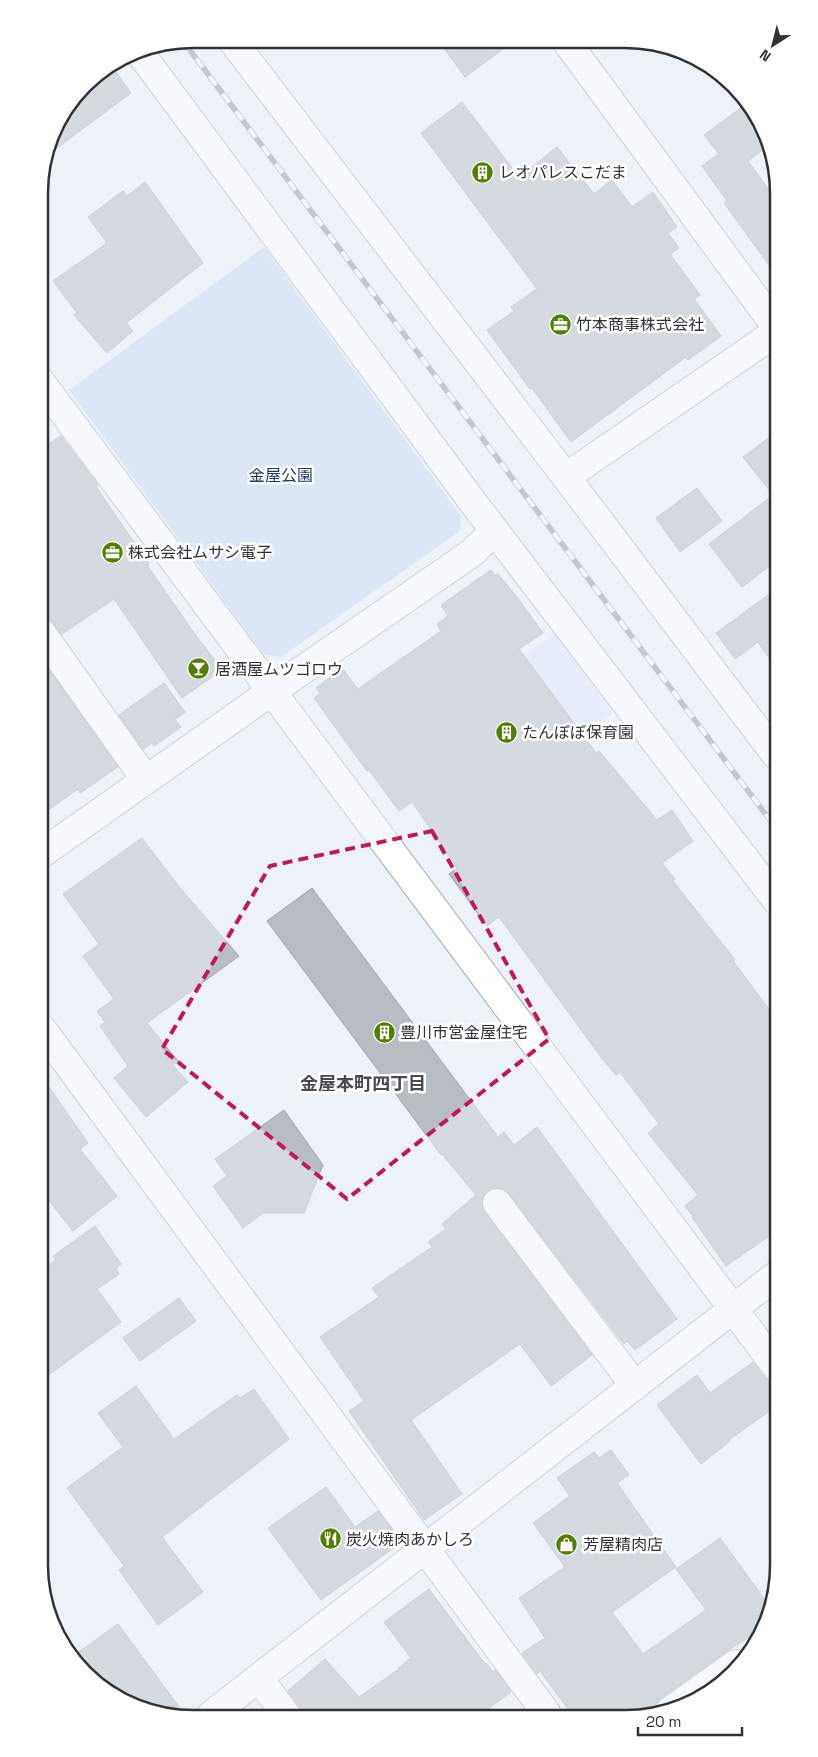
<svg xmlns="http://www.w3.org/2000/svg" width="818" height="1757" viewBox="0 0 818 1757" font-family="'Space Grotesk','Noto Sans JP',sans-serif">
	<style>
		.built { fill: #dfe7f5 }
		.green { fill: #cad8ef }
		.building { fill: #b8bcc3; stroke: #a2a6ac }
		.lines { fill: none; stroke-linecap: round; stroke-linejoin: round }
		.minor-casing { stroke: #a6aab1; stroke-width: 30 }
		.tertiary-casing { stroke: #a6aab1; stroke-width: 30 }
		.minor { stroke: #fff; stroke-width: 28 }
		.tertiary { stroke: #fff; stroke-width: 28 }
		.rail-casing { stroke: #92959a; stroke-width: 5.5 }
		.rail { stroke: #fff; stroke-width: 4; stroke-dasharray: 11; stroke-linecap: butt }
		.marked { fill: none; stroke: #c2185b; stroke-width: 4; stroke-dasharray: 10 6; stroke-linejoin: round }
		.labels { text-anchor: middle; dominant-baseline: central; stroke-width: 5; stroke-linejoin: round; paint-order: stroke }
		.poi-label { font-size: 16px; fill: #303235; stroke: #fff; text-anchor: start }
		.park-label { font-size: 16px; fill: #22385f; stroke: #fff }
		.neighbourhood-label { font-size: 18px; font-weight: bold; fill: #474b51; stroke: #fff }
		.rim { fill: none; stroke: #303235; stroke-width: 2.5 }
	</style>
	<rect width="100%" height="100%" fill="#edf2f9"/>
	<polygon class="built" points="554,633 613,713 484,810 424,730"/>
	<polygon class="green" points="264,247 461,516 460,531 281,657 264,655 69,390"/>
	<g class="building">
		<polygon points="438,40 479,41 514,41 465,77"/>
		<polygon points="111,65 131,93 46,156 54,125 91,77"/>
		<polygon points="462,102 519,177 557,147 594,194 612,180 632,207 653,192 677,227 668,233 679,248 670,254 700,295 694,299 721,336 688,360 686,357 571,442 532,388 530,389 487,330 514,311 511,307 537,289 421,133"/>
		<polygon points="749,102 754,107 770,144 748,161 774,197 774,272 724,203 727,201 702,166 719,154 704,135"/>
		<polygon points="145,182 203,263 126,323 133,331 107,353 74,315 77,313 53,281 107,243 88,217 123,191 127,196"/>
		<polygon points="775,433 775,562 742,587 709,544 773,495 743,457"/>
		<polygon points="61,436 98,485 96,487 149,564 147,565 194,633 222,670 182,698 114,599 62,634 53,623 48,618 41,617 40,450"/>
		<polygon points="697,488 722,521 680,552 656,518"/>
		<polygon points="491,570 495,576 498,574 519,600 543,633 519,649 596,753 599,751 657,820 672,810 693,841 662,863 675,879 673,881 735,960 733,961 777,1020 778,1230 726,1266 692,1217 693,1216 685,1206 698,1195 648,1133 659,1124 620,1072 616,1075 603,1060 499,917 487,926 449,874 457,868 412,802 399,811 369,770 367,771 314,698 320,693 316,688 342,668 358,689 441,631 437,624 448,616 441,605"/>
		<polygon points="775,590 776,668 758,642 735,659 716,633"/>
		<polygon points="41,659 118,767 80,793 78,789 41,815"/>
		<polygon points="164,683 185,712 175,719 181,727 154,746 152,743 143,749 119,715"/>
		<polygon points="142,838 180,888 239,956 147,1023 178,1061 173,1065 188,1082 146,1117 114,1078 128,1066 100,1026 105,1022 97,1011 114,999 83,956 99,944 63,894"/>
		<polygon points="312,888 498,1137 504,1132 514,1145 537,1127 677,1319 635,1350 627,1341 624,1344 509,1194 504,1189 496,1188 487,1191 483,1196 482,1204 485,1212 592,1355 551,1386 520,1344 411,1420 462,1494 424,1520 349,1411 364,1401 320,1337 379,1297 372,1288 432,1247 428,1242 446,1229 442,1224 476,1195 442,1154 441,1155 267,921"/>
		<polygon points="42,1077 88,1143 80,1149 117,1196 73,1231 43,1193"/>
		<polygon points="284,1110 323,1165 304,1213 263,1213 243,1228 213,1186 227,1176 215,1159"/>
		<polygon points="95,1226 121,1264 116,1268 119,1274 97,1289 121,1322 43,1379 43,1269 56,1260 53,1256"/>
		<polygon points="179,1298 196,1321 140,1361 123,1338"/>
		<polygon points="753,1362 766,1379 771,1383 778,1384 778,1405 729,1440 730,1441 701,1464 657,1405 697,1375 710,1393"/>
		<polygon points="136,1386 174,1439 237,1395 240,1398 254,1389 289,1439 162,1537 203,1592 158,1625 119,1570 124,1566 67,1488 123,1447 98,1413"/>
		<polygon points="611,1450 629,1475 617,1483 676,1567 612,1612 643,1654 706,1610 676,1569 720,1538 771,1608 768,1623 756,1643 751,1636 727,1651 661,1698 655,1707 648,1713 571,1713 540,1671 537,1674 522,1653 545,1638 519,1598 565,1567 533,1523 570,1496 557,1478 594,1452 599,1458"/>
		<polygon points="326,1487 355,1527 378,1511 398,1538 391,1543 395,1547 321,1600 268,1528"/>
		<polygon points="429,1589 485,1664 486,1663 493,1672 496,1670 511,1692 481,1714 301,1715 299,1706 288,1691 325,1659 359,1697 399,1669 398,1668 411,1658 384,1622"/>
		<polygon points="118,1624 185,1715 162,1715 91,1680 80,1668 81,1667 73,1656"/>
	</g>
	<g class="lines">
		<defs>
			<g id="minor">
				<polyline points="566,41 775,325"/>
				<polyline points="40,381 778,1369"/>
				<polyline points="566,477 775,333"/>
				<polyline points="41,632 146,780"/>
				<polyline points="41,854 272,691 473,552 494,531"/>
				<polyline points="42,1029 547,1714"/>
				<polyline points="497,1203 635,1386"/>
				<polyline points="259,1678 286,1715"/>
				<polyline points="670,1711 736,1664"/>
				<polyline points="211,1715 778,1274"/>
			</g>
			<g id="tertiary">
				<polyline points="231,39 566,477 776,755"/>
				<polyline points="138,50 472,501 777,901"/>
			</g>
		</defs>
		<use href="#minor" class="minor-casing"/>
		<use href="#tertiary" class="tertiary-casing"/>
		<use href="#minor" class="minor"/>
		<use href="#tertiary" class="tertiary"/>
		<defs>
			<polyline id="rail" points="183,41 776,828"/>
		</defs>
		<use href="#rail" class="rail-casing"/>
		<use href="#rail" class="rail"/>
	</g>
	<path d="M0 0H818V1757H0ZM432,831L549,1039L347,1199L162,1049L270,866Z" fill="#edf2f9" fill-opacity=".55" fill-rule="evenodd"/>
	<path class="marked" d="M432,831L549,1039L347,1199L162,1049L270,866Z"/>
	<defs>
		<symbol id="building-disc" viewBox="-11 -11 22 22"><circle r="9.5" fill="#537e03" stroke="#fff"/><path d="M-4-6H4V6H1V3H-1V6H-4ZM-2.5-4.3h1.7v1.8h-1.7ZM.8-4.3h1.7v1.8H.8ZM-2.5-1h1.7V.8h-1.7ZM.8-1h1.7V.8H.8Z" fill="#fff"/></symbol>
		<symbol id="office-disc" viewBox="-11 -11 22 22"><circle r="9.5" fill="#537e03" stroke="#fff"/><path d="M-6-3h4V-5.5h4V-3h4V5H-6ZM-1-4.5V-3h2v-1.5ZM-6 0V1H6V0Z" fill="#fff"/></symbol>
		<symbol id="bar-disc" viewBox="-11 -11 22 22"><circle r="9.5" fill="#537e03" stroke="#fff"/><path d="M-6-5H6L.8 .8V4.5H3.5V6h-7V4.5H-.8V.8Z" fill="#fff"/></symbol>
		<symbol id="restaurant-disc" viewBox="-11 -11 22 22"><circle r="9.5" fill="#537e03" stroke="#fff"/><path d="M-5-6h1v4h1v-4h1v4h1v-4h1v5L-1.5 .5V6h-2V.5L-5-1ZM5-6V6H3V1.5H1.5Q1.5-4 5-6Z" fill="#fff"/></symbol>
		<symbol id="shop-disc" viewBox="-11 -11 22 22"><circle r="9.5" fill="#537e03" stroke="#fff"/><path d="M-5-2.5h2.3a2.7 3.5 0 0 1 5.4 0H5L5.5 6h-11ZM-1.5-2.5h3a1.5 2.3 0 0 0-3 0Z" fill="#fff"/></symbol>
	</defs>
	<g fill-rule="evenodd">
		<use href="#building-disc" x="470" y="160" width="25" height="25"/>
		<use href="#office-disc" x="548" y="312" width="25" height="25"/>
		<use href="#office-disc" x="100" y="540" width="25" height="25"/>
		<use href="#bar-disc" x="186" y="656" width="25" height="25"/>
		<use href="#building-disc" x="494" y="720" width="25" height="25"/>
		<use href="#building-disc" x="372" y="1020" width="25" height="25"/>
		<use href="#restaurant-disc" x="318" y="1526" width="25" height="25"/>
		<use href="#shop-disc" x="554" y="1532" width="25" height="25"/>
	</g>
	<g class="labels">
		<g class="poi-label">
			<text x="499" y="172">レオパレスこだま</text>
			<text x="576" y="324">竹本商事株式会社</text>
			<text x="128" y="552">株式会社ムサシ電子</text>
			<text x="215" y="669">居酒屋ムツゴロウ</text>
			<text x="522" y="732">たんぽぽ保育園</text>
			<text x="400" y="1032">豊川市営金屋住宅</text>
			<text x="346" y="1539">炭火焼肉あかしろ</text>
			<text x="583" y="1544">芳屋精肉店</text>
		</g>
		<g class="park-label">
			<text x="281" y="475">金屋公園</text>
		</g>
		<g class="neighbourhood-label">
			<text x="363" y="1083">金屋本町四丁目</text>
		</g>
	</g>
	<path d="M0 0H818V1757H0ZM193 48H625A145 145 0 0 1 770 193V1565A145 145 0 0 1 625 1710H193A145 145 0 0 1 48 1565V193A145 145 0 0 1 193 48Z" fill="#fff" fill-rule="evenodd"/>
	<path class="rim" d="M193 48H625A145 145 0 0 1 770 193V1565A145 145 0 0 1 625 1710H193A145 145 0 0 1 48 1565V193A145 145 0 0 1 193 48Z"/>
	<g transform="translate(773 45) rotate(216)" stroke="#ffffff" stroke-width="4" paint-order="stroke">
	<path d="M0-4L9 19L0 12L-9 19Z" fill="#303235"/>
	<text y="-8" font-size="14" font-weight="bold" text-anchor="middle" fill="#303235">N</text>
	</g>
	<path d="M638 1727v8h104v-8" fill="none" stroke="#303235" stroke-width="2.5"/>
	<text x="646" y="1727" font-size="15" fill="#303235" stroke="#ffffff" stroke-width="4" paint-order="stroke">20 m</text>
</svg>
